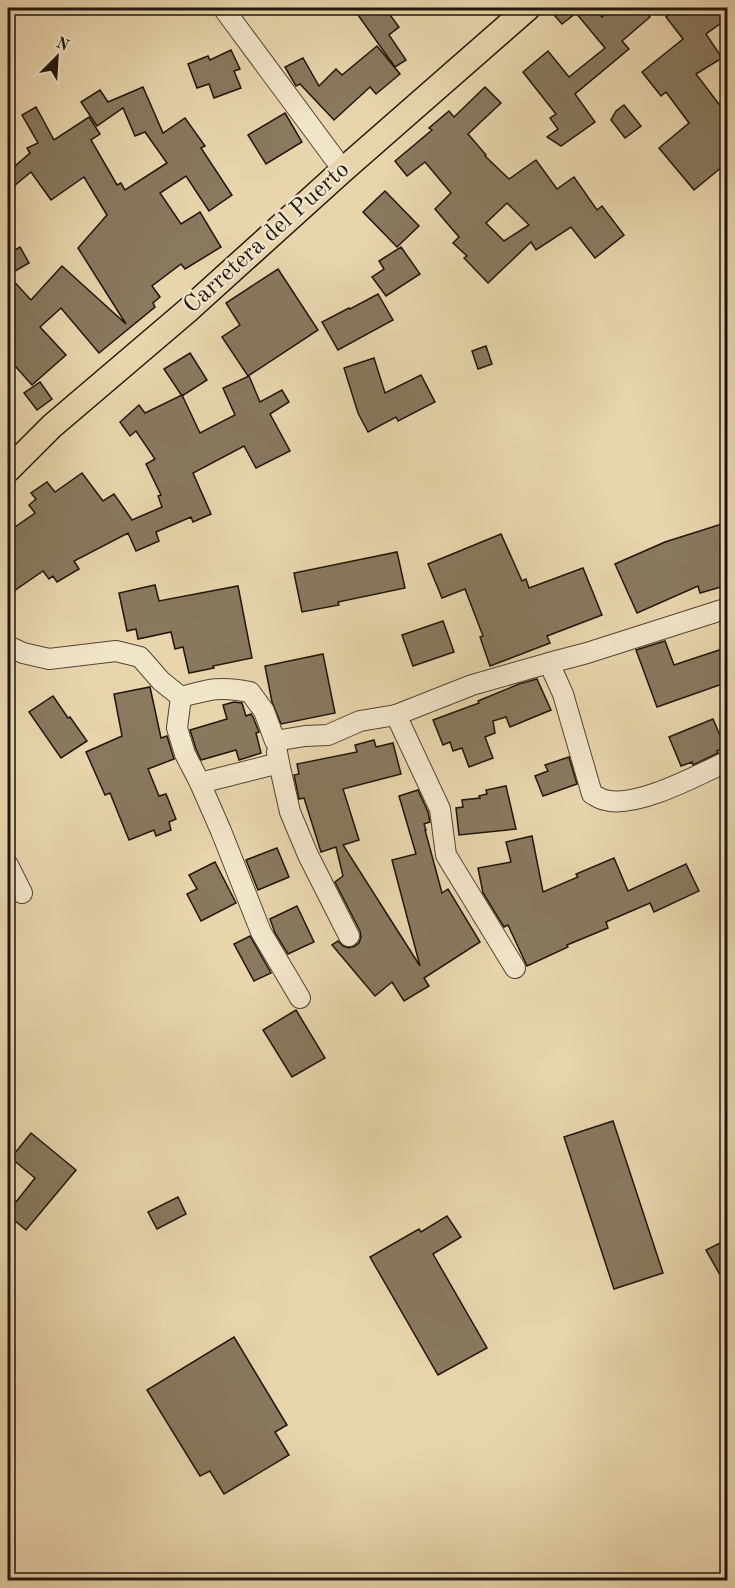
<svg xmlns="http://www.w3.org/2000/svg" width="735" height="1588" viewBox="0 0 735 1588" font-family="'Old Standard TT',serif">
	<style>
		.building { fill: #88795f; stroke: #1f160c; stroke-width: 1.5; fill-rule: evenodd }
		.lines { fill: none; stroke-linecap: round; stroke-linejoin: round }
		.minor-casing { stroke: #514634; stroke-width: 22 }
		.major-casing { stroke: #1f160c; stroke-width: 27 }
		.minor { stroke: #f0e4c9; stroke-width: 20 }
		.major { stroke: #e8d5ac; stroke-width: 24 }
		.labels { text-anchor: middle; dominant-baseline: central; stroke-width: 5; stroke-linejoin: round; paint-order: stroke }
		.street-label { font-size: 24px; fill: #1f160c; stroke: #f0e4c9 }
	</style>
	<rect width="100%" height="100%" fill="#e8d5ac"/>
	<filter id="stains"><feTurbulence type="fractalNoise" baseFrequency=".00333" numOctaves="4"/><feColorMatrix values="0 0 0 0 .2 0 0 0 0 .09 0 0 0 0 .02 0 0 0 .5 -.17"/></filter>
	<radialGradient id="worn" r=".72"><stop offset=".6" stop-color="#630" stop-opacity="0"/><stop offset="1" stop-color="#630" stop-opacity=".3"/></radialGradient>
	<g class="building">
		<polygon points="353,8 385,8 399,27 389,35 406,60 395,67"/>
		<polygon points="548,8 594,8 602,17 613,8 642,8 650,17 622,41 629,49 575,94 595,122 561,146 547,137 558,129 550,118 556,114 523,72 548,51 569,77 605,48 576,13 562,24"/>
		<polygon points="678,8 728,8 728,18 706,34 722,58 696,74 728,116 728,162 694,190 659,148 689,123 666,92 661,96 642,72 683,39 666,17"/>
		<polygon points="377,46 400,74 376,94 370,87 334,120 300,84 296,86 285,67 303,58 319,86 336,69 342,75"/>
		<polygon points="231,50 240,69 234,71 241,88 214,98 209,84 197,88 188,64 208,56 210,60"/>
		<polygon points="143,87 163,133 185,118 205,146 201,148 232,195 209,211 186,176 160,193 181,224 200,212 221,247 185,269 181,264 152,286 160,297 153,303 155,307 99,353 61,308 40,327 66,355 32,385 8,358 8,254 20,247 29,263 8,275 31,300 62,266 126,324 78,248 107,215 84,177 51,200 31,172 8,191 8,172 30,153 27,148 38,143 22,115 36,107 54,140 89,117 100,134 91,140 117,185 121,183 125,190 167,163 145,132 135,136 123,108 97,126 81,102 100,90 108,102"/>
		<path d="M485,87L501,103L468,134L486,155L485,156L509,179L536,160L557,189L574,177L597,210L602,206L624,235L595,258L571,227L536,250L531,242L488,283L464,258L467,256L453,243L459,237L435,209L451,193L425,162L407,176L395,161L432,130L429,128L449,111L454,117ZM507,203L529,225L504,241L486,223Z"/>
		<polygon points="624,105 641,126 625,138 611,120 616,111"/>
		<polygon points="285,113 302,142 266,164 248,135"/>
		<polygon points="385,191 419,226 397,247 363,212"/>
		<polygon points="401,247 420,274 386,296 372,277 384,269 379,261"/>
		<polygon points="278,269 318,330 248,376 222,337 240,325 226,303"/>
		<polygon points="378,294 393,320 338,350 322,322 349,308 350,309"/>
		<polygon points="486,346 492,364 478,369 472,351"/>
		<polygon points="190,353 207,380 182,396 164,369"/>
		<polygon points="374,358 385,393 421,375 435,402 398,421 396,417 368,432 358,413 344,368"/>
		<polygon points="249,376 260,402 282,390 289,402 270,414 290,451 256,468 244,446 193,473 211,514 193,522 191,517 156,532 159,541 136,551 128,533 74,561 79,569 57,582 53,576 49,579 43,571 8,595 8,532 35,513 29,505 36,499 31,493 47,482 55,492 82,473 103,501 114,494 132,520 162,507 158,496 161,495 146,464 155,459 136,431 130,436 120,422 139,405 145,413 182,395 200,433 235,415 223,388"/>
		<polygon points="40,382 52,399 37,410 24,393"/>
		<polygon points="728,522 728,541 720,544 728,567 728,585 700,593 698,586 637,613 615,564 665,542"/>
		<polygon points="501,534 522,581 526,579 529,588 583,568 602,615 547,636 550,643 490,666 480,637 483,636 465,589 442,598 428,564"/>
		<polygon points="397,552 405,588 338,602 339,605 302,612 294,573"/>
		<polygon points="155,585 159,601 238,586 252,658 213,666 214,668 189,673 183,647 175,649 171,632 138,639 136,629 127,631 119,593"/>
		<polygon points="443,621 454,652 413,666 402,635"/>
		<polygon points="665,641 674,665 728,647 728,682 657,707 636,650"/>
		<polygon points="323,654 335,713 281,724 272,702 265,666"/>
		<polygon points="537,679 551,710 510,727 506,717 493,721 495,733 485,737 493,758 469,767 462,748 453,751 450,742 443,745 433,720 479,703 478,701 519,684"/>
		<polygon points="150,687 161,738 167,736 174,759 148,769 159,796 166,794 176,819 169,822 171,830 156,836 154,830 129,840 110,793 105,795 86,752 122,736 114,694"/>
		<polygon points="53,696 68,718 70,717 87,741 61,758 29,712"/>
		<polygon points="234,702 242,703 246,716 251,714 253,717 259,732 256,733 261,753 239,760 236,750 201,760 196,749 190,730 227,719 223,705"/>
		<polygon points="713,719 725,747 717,751 718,753 693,765 692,762 681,766 669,737"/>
		<polygon points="374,740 376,747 393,743 401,774 343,789 359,840 343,845 420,966 392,860 416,854 399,796 418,790 428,812 430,822 424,824 426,830 425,830 442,893 448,889 480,942 424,978 429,986 404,1001 392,982 375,996 332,945 338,941 343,946 349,948 355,946 359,943 361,937 360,931 335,882 343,876 336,847 321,852 304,798 299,799 294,775 299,774 297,764 357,752 355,745"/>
		<polygon points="569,757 577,784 543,796 535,776 548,771 545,765"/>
		<polygon points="506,786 516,829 459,835 456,808 463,807 462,800 480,798 479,796 487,794 486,790"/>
		<polygon points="532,836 543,892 578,877 576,874 614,858 628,891 686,864 699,891 654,912 650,903 606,922 608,928 567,945 568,947 527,966 508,925 504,927 483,893 478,868 511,862 506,842"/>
		<polygon points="277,848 289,877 258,890 246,860"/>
		<polygon points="215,862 236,903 201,921 187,894 197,889 189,875"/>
		<polygon points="297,906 314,942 288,954 275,933 270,919"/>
		<polygon points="250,936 271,973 254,981 234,944"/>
		<polygon points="296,1010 325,1058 292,1077 263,1030"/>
		<polygon points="613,1121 663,1273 614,1289 564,1137"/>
		<polygon points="31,1133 76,1170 26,1230 8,1215 8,1212 35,1178 11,1158"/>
		<polygon points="178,1197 186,1214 157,1229 148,1212"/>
		<polygon points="447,1216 461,1237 433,1254 487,1348 438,1375 370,1257 419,1229 421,1232"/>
		<polygon points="728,1239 728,1289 706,1250"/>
		<polygon points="234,1337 287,1425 275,1432 289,1455 224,1494 210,1471 200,1476 147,1390"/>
	</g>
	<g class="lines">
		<defs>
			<g id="minor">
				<polyline points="223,8 343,170"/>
				<path d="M8,646L23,653L49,659L116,651L140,657L161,681L181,697C210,689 220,686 250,692L264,711L275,741L305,736L328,735L360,721L396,715L472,685L549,663L563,694L592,794C596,796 600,799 605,800C636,809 698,775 728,761"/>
				<polyline points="549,663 587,653 728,608"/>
				<polyline points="181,697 177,728 185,754 200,783 221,831 261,932 300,998"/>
				<polyline points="396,715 440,809 446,855 515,968"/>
				<polyline points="279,763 290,812 308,855 349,936"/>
				<polyline points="200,783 279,763 277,752"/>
				<polyline points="8,865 22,893"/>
			</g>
			<polyline id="major" points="8,470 52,426 187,311 343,170 528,8"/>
		</defs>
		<use href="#minor" class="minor-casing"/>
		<use href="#major" class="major-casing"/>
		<use href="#minor" class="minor"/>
		<use href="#major" class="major"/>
	</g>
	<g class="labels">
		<g class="street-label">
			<text transform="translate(267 238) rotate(-42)">Carretera del Puerto</text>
		</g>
	</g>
	<rect width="735" height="1588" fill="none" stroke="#e8d5ac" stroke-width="30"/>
	<rect x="9" y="9" width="717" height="1570" fill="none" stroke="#1f160c" stroke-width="3"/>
	<rect x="15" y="15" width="705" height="1558" fill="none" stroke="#1f160c" stroke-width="1.5"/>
	<g transform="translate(57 57) rotate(24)" stroke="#f0e4c9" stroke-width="4.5" paint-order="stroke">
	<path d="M0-4.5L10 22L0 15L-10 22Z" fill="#1f160c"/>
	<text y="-9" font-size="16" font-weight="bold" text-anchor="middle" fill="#1f160c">N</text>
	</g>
	<rect width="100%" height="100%" filter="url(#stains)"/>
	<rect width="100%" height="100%" fill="url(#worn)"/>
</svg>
